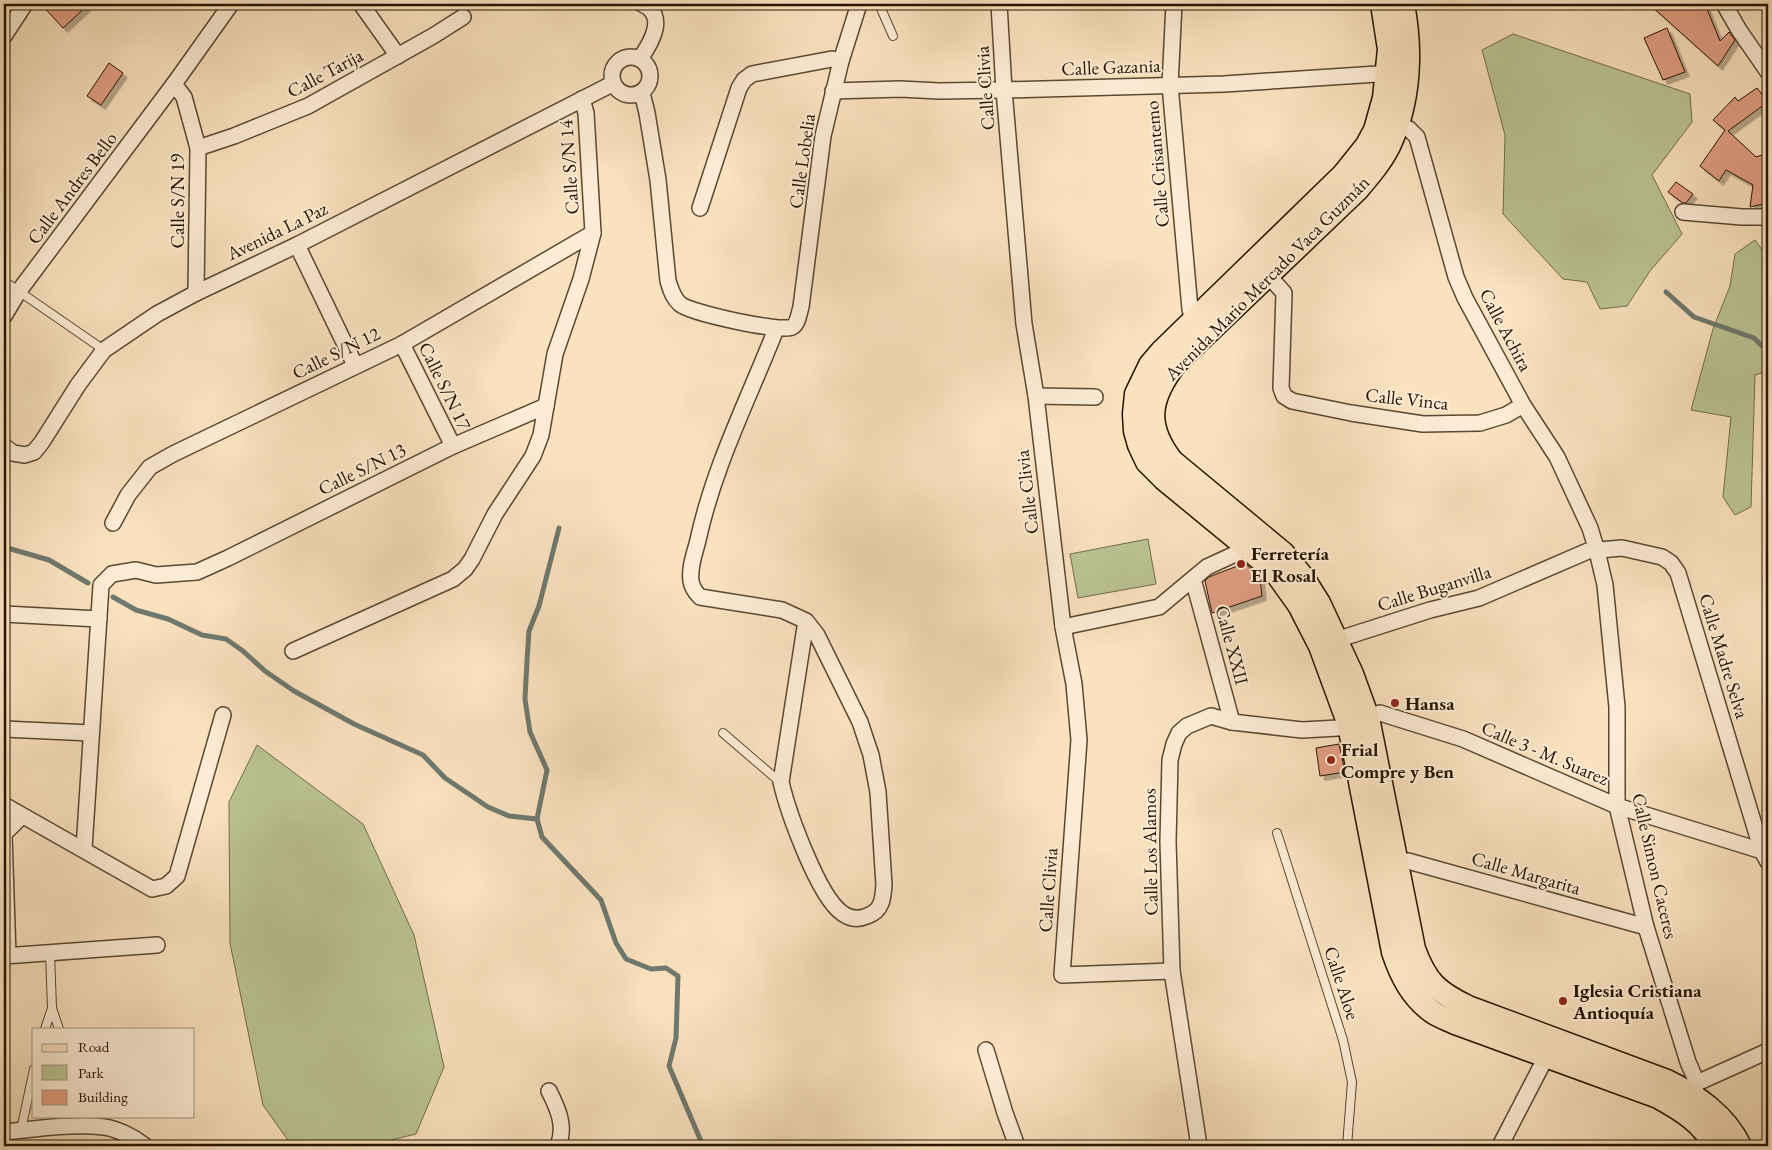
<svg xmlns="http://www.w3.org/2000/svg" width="1772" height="1150" viewBox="0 0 1772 1150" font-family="'EB Garamond',serif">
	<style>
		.green { fill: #bbc494; stroke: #706c4b }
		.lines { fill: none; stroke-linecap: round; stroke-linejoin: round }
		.stream { stroke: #6e796f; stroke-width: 5 }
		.building { fill: #e29f83; stroke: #251402; filter: url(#shadow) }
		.lane-casing { stroke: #5a4831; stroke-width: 10 }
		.street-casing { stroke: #5a4831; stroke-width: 18 }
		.primary-casing { stroke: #251402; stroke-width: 25 }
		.lane { stroke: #fcecd5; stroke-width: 8 }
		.street { stroke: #fcecd5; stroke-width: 15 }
		.primary { stroke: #fae2bf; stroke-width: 22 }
		.poi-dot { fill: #8f2418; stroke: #fcecd5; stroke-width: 2 }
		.labels { text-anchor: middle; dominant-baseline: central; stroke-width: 4; stroke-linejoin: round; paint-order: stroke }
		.street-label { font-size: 19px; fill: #251402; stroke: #fcecd5 }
		.poi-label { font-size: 19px; font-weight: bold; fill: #251402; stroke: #fcecd5; text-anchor: start }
	</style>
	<defs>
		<filter id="shadow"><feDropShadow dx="4.5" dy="4.5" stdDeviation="0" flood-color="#0004"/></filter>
	</defs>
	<rect width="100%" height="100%" fill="#fae2bf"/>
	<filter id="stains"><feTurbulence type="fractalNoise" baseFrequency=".004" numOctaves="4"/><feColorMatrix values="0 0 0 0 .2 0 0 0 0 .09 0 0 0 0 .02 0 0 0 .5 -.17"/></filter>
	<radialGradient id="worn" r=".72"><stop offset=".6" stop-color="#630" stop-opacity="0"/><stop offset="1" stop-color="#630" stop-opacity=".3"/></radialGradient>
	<g class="green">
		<polygon points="1513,34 1690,94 1692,122 1652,175 1682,234 1650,271 1627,306 1600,309 1587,282 1563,279 1503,214 1505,135 1482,50"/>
		<polygon points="1755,240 1768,258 1768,371 1755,375 1751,507 1735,515 1723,497 1731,417 1691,410 1713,329 1730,286 1735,254"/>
		<polygon points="1148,539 1156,584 1078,598 1070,554"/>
		<polygon points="257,745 363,824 414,935 444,1067 416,1134 367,1146 292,1146 263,1105 230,943 229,802"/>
	</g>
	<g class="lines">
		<g class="stream">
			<polyline points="1666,292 1694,317 1754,338 1768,352"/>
			<polyline points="559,528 539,606 529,631 527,661 525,699 530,732 547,770 537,819 542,837 601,900 616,943 626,959 651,969 666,968 678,976 676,1038 669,1066 703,1146"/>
			<polyline points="4,547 49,560 88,583"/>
			<polyline points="113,597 136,610 168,619 202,635 226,639 243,651 265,671 294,691 354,724 423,755 445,778 488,807 509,816 537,819"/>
		</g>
	</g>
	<g class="building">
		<polygon points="41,4 89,4 63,28"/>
		<polygon points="1649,4 1705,4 1720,41 1729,32 1735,40 1718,66"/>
		<polygon points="1667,28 1685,72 1663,80 1644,38"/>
		<polygon points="109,63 123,73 101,105 87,96"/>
		<polygon points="1757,88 1768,102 1728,131 1756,157 1768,153 1768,203 1750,207 1753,185 1726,170 1719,181 1700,166 1725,130 1713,120 1735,97 1738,101"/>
		<polygon points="1676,182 1693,194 1686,203 1683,203 1668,192"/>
		<polygon points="1245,563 1260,578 1262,596 1212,613 1205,581 1209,577"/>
		<polygon points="1339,744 1345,772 1320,776 1316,748"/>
	</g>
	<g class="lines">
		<defs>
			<g id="lane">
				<polyline points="879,4 893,36"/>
				<polyline points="4,281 104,350"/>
				<polyline points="723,733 780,782"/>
				<polyline points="1277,833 1343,1040 1352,1082 1347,1146"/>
				<polyline points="50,953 52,1008 59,1029"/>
				<polyline points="45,1029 52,1008"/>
				<polyline points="21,1130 34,1069"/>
			</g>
			<g id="street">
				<polyline points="361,4 398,56"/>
				<polyline points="999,4 1004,90 1024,324 1036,396 1063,627 1074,684 1079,740 1062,975 1172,971"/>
				<polyline points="1174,4 1170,85 1190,309 1193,320"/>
				<polyline points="1724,4 1739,30 1768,72"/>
				<polyline points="4,36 25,4"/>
				<circle cx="631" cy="76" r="19"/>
				<path d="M640,59C651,43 668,15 642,4"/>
				<polyline points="174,84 184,97 198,148 196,293"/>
				<polyline points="833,91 900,89 939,91 1004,90 1224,84 1377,74 1386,82"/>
				<path d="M642,93L647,113L658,180L668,281C671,290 673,298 680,304C690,313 782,333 792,327C798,324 799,313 801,307L823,136L841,61L859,4"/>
				<polyline points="1398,124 1409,129 1417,137 1456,277 1465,298 1523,405 1557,457 1590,528 1597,551 1605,585 1617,707 1617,806 1646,927 1688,1062 1697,1083 1692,1094"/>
				<polyline points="198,148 234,136 308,106 433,36 463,17"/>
				<polyline points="700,208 739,88 744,80 752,74 832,59 841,61"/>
				<polyline points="1683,212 1742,217 1768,217"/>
				<polyline points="297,245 355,365"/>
				<polyline points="1268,275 1284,293 1281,388 1284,396 1292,401 1351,413 1423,424 1480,423 1506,415 1523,405"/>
				<polyline points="4,316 19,291 174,84 231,4"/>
				<path d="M776,329C749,398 714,466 698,540C695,553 689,567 691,581C692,588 695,592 700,597L782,610L806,621L817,635L860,722L871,755L878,792L884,885C883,899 882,911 867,916C858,920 850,919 842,913C818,896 788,812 781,782L806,621"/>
				<polyline points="402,344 453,446"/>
				<polyline points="1036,396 1095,397"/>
				<polyline points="4,446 13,453 25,455 34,452 42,442 78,385 104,350 157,314 196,293 297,245 612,84"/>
				<polyline points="113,523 128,495 150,467 173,454 402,344 593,233"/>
				<polyline points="1193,579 1232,722"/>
				<polyline points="4,614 99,619"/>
				<polyline points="1063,627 1159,607 1207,567 1235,554 1243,544"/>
				<polyline points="1336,640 1430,610 1479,598 1588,551 1622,548 1662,557 1671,563 1678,573 1762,851 1768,862"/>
				<polyline points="293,651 453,579 465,569 472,559 495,514 533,456 541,435 555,354 581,279 593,233 586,113 582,99"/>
				<polyline points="1368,718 1380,713 1463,739 1617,806 1762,851 1768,849"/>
				<polyline points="4,729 91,733"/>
				<polyline points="4,805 152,889 166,886 177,876 223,715"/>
				<polyline points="84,849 101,585 112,574 136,570 156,575 197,572 228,558 453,446 546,406"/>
				<polyline points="1396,861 1408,861 1646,927"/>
				<polyline points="4,956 157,945"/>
				<polyline points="8,956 4,834 22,816"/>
				<polyline points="986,1050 1005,1113 1017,1146"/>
				<polyline points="1697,1083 1768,1051"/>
				<path d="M549,1091C558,1109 566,1126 558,1146"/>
				<path d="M4,1132C35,1129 73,1123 104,1127C118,1129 134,1137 145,1146"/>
				<polyline points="1199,1146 1172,971 1168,842 1170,760 1174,744 1179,733 1187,726 1211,716 1232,722 1302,730 1338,728 1349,725"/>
				<polyline points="1500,1146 1547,1055"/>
			</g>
			<g id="primary">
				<path d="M1382,4L1389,49L1384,98L1375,130L1367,145L1343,175L1162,351L1150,365L1136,394L1134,414L1135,431L1139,445L1147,462L1164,479L1243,544L1276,573L1299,605L1320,646L1349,725L1393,952C1401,976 1412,998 1434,1013C1440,1017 1449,1020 1455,1023L1658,1097C1685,1112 1699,1121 1716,1146"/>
				<path d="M1403,4C1412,51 1410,102 1389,146C1381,162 1369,176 1357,190L1176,363C1149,398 1144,425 1172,461L1283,553L1302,576L1319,603L1352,674L1368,718L1414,949C1426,982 1437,992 1468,1007L1667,1081C1697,1096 1725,1115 1740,1146"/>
			</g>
		</defs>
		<use href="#lane" class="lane-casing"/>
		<use href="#street" class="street-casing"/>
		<use href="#primary" class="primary-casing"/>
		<use href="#lane" class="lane"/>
		<use href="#street" class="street"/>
		<use href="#primary" class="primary"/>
	</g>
	<g class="poi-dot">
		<circle cx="1241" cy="564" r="5"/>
		<circle cx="1395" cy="703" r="5"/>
		<circle cx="1331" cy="760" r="5"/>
		<circle cx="1563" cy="1001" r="5"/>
	</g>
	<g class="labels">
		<g class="street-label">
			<text transform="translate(1111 67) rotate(-2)">Calle Gazania</text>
			<text transform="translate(325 73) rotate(-28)">Calle Tarija</text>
			<text transform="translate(985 88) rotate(-94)">Calle Clivia</text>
			<text transform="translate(802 161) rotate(-82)">Calle Lobelia</text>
			<text transform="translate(1157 164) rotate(-95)">Calle Crisantemo</text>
			<text transform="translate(569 167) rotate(-94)">Calle S/N 14</text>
			<text transform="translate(72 188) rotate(-53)">Calle Andres Bello</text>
			<text transform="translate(177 201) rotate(-90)">Calle S/N 19</text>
			<text transform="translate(277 231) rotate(-26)">Avenida La Paz</text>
			<text transform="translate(1267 278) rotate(-45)">Avenida Mario Mercado Vaca Guzmán</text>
			<text transform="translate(1506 330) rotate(62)">Calle Achira</text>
			<text transform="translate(336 353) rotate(-26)">Calle S/N 12</text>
			<text transform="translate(445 386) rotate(64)">Calle S/N 17</text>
			<text transform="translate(1407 399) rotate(6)">Calle Vinca</text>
			<text transform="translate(362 469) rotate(-26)">Calle S/N 13</text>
			<text transform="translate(1027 492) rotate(-97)">Calle Clivia</text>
			<text transform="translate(1434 588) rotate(-17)">Calle Buganvilla</text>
			<text transform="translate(1232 645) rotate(75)">Calle XXII</text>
			<text transform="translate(1724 656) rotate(73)">Calle Madre Selva</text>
			<text transform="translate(1545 753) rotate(23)">Calle 3 - M. Suarez</text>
			<text transform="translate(1150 852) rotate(-91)">Calle Los Alamos</text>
			<text transform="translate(1655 866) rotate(77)">Calle Simon Caceres</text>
			<text transform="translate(1526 873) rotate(16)">Calle Margarita</text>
			<text transform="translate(1048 890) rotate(-86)">Calle Clivia</text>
			<text transform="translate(1342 983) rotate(72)">Calle Aloe</text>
		</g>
		<g class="poi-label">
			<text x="1251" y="553">Ferretería<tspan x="1251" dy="22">El Rosal</tspan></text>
			<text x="1405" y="703">Hansa</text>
			<text x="1341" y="749">Frial<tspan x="1341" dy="22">Compre y Ben</tspan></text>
			<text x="1573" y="990">Iglesia Cristiana<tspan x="1573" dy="22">Antioquía</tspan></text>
		</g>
	</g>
	<rect width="1772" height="1150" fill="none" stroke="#fae2bf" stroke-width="20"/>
	<rect x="5" y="5" width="1762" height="1140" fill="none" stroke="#251402" stroke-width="2.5"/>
	<rect x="10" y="10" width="1752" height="1130" fill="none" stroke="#251402"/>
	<rect x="32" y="1028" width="162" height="90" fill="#fcecd5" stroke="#a69681"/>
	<rect x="42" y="1044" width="25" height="8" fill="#fae2bf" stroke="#a69681"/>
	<text x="78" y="1052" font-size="15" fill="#251402">Road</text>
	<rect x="42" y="1065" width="25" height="15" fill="#bbc494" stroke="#a69681"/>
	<text x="78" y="1078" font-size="15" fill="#251402">Park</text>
	<rect x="42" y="1090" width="25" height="15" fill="#e29f83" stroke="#a69681"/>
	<text x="78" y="1102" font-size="15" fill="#251402">Building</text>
	<rect width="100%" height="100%" filter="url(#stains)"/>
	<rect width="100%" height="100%" fill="url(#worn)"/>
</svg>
